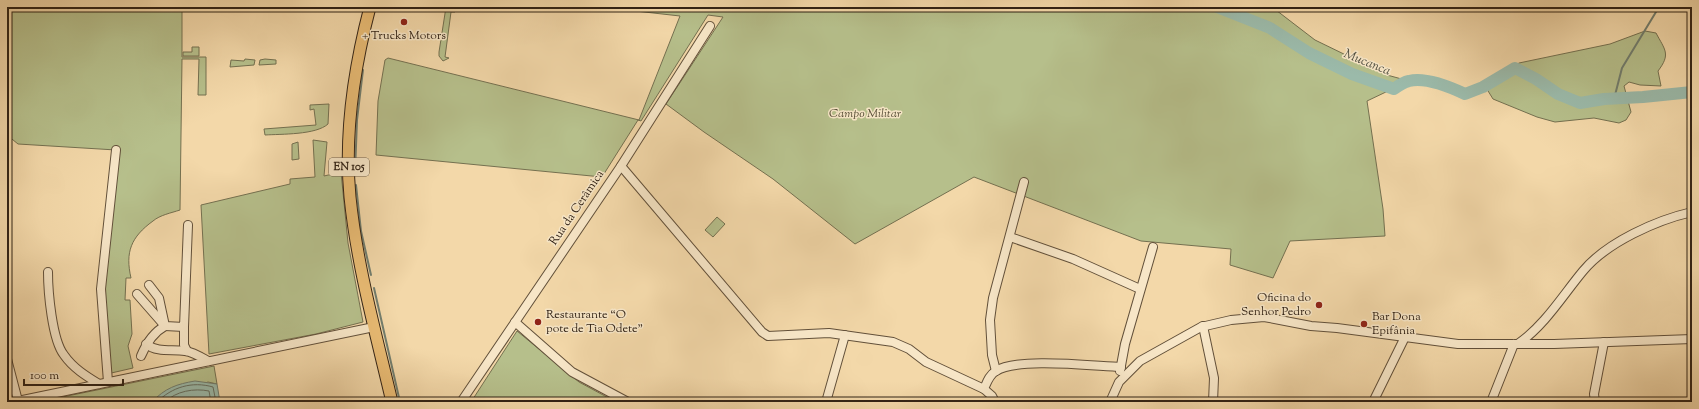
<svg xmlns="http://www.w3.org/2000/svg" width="1699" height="409" viewBox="0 0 1699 409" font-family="'Sorts Mill Goudy',serif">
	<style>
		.green { fill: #b6bf8b; stroke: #747050 }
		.water { fill: #9bbaaa; stroke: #717d6e }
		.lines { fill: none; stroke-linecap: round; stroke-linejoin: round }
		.shore { stroke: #666e60; stroke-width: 1 }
		.stream { stroke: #717d6e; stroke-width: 2 }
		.river { stroke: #9bbaaa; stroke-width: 12 }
		.minor-casing { stroke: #62503a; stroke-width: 10 }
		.major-casing { stroke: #312215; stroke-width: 13 }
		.minor { stroke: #f7e6c7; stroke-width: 8 }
		.major { stroke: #eabc74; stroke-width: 11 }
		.poi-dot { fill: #8f2418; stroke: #f7e6c7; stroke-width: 1.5 }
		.labels { text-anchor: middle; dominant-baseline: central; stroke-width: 3; stroke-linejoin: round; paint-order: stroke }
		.shield { fill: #f7e6c7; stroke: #6c5d4a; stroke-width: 1 }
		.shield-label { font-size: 11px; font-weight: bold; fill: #312215 }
		.poi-label { font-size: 12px; fill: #312215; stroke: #f7e6c7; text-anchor: start }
		.park-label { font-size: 12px; font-style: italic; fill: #524932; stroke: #f7e6c7 }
		.street-label { font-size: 12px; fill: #312215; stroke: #f7e6c7 }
		.water-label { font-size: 13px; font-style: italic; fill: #515042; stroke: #f7e6c7 }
	</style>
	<rect width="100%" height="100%" fill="#f3d8a9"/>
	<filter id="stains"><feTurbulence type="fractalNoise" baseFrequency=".005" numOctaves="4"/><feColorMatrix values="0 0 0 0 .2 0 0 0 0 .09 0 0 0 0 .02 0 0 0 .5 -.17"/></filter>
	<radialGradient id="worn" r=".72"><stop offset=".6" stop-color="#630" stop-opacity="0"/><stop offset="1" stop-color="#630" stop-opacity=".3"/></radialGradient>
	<g class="green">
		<path d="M7,7H182V57H206V95H198L199,59H182L180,210C171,213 160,215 153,221C131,237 125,252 131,278H126L125,300H130L132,334L128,346L133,368L107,374L101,289L116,150L18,144L7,135Z"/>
		<polygon points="446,7 455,7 455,12 451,12 445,57 449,58 443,61 439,56 439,52"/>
		<polygon points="600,7 1272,7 1315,40 1387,75 1409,81 1367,101 1383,209 1385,236 1290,241 1273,278 1230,265 1231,249 1141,241 974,177 855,244 773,179 704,132 666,104 723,17 708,15 641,121 638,120 602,177 376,155 378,101 385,60 388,58 639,120 680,16"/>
		<path d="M1645,31L1656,33C1665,50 1671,54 1658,71L1661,86L1640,85L1629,82L1624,86L1631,112L1626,120L1619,123L1594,118L1555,122L1537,117L1493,99L1485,86L1519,63L1610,44Z"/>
		<polygon points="192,47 199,47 199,56 183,56 183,52 192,52"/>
		<polygon points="245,59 255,60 254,65 230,67 231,60 244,61"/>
		<polygon points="265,59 276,60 276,64 259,65 260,60"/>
		<path d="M329,104L328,124C316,135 281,134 265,135L264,129L316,125L314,109L310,110V105Z"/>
		<polygon points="313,140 327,142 324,176 341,172 348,243 363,322 316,334 209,354 201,205 290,184 290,179 315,177"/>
		<polygon points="298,142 299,159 292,160 292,144"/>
		<polygon points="717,217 725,224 713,237 705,230"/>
		<polygon points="517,331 579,382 616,402 471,402"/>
		<polygon points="214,366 217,384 208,382 152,402 38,402"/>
	</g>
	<path class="water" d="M195,381L217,384L220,402H152C165,388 177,384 195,381Z"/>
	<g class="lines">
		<g class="shore">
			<path d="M157,402C172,387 192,381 213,387L216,402"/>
			<path d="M165,402C176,391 194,388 209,391L211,402"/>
		</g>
		<g class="stream">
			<polyline points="1614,99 1622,68 1659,7"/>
			<polyline points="355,172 357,120 363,70"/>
			<polyline points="356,185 361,231 371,275"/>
			<polyline points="374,288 400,402"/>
		</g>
		<path class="river" d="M1217,7L1270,28L1309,53L1352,74L1394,89C1398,86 1404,82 1409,81C1425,77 1450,87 1465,94L1483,87L1515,68L1536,79L1558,94L1580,103L1604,99L1643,97L1692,92"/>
		<defs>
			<g id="minor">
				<polyline points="621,166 762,332 768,336 829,333 893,342 909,349 926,362 984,389 992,396 995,402"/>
				<polyline points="1010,237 1073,259 1140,289"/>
				<path d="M48,272C48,291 52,340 64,355C73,368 86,376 99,384"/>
				<polyline points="137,294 165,326 184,327 188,225"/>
				<polyline points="515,322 572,372 628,402"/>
				<polyline points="1203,326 1214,378 1213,402"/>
				<polyline points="184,327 184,345 187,351"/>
				<path d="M1519,343C1545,325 1563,295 1583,271C1607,242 1657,220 1692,212"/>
				<path d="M146,344C158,353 171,349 185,351C193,352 201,357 208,361"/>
				<path d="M141,356C146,344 154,332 165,326L159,298L149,285"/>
				<polyline points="7,359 18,401"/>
				<polyline points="996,371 992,355 990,320 993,298 1024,182"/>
				<polyline points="1120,371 1125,344 1153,247"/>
				<polyline points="108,382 101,289 116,150"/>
				<path d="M984,389C987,382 989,375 996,371C1017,357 1093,366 1121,367"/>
				<polyline points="13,402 374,327"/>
				<polyline points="461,402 621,166 710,26"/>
				<polyline points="826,402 845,335"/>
				<polyline points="1110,402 1119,382 1140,361 1201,327 1231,320 1264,317 1311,326 1337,328 1458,344 1554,344 1692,339"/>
				<polyline points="1373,402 1405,337"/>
				<polyline points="1491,402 1514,344"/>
				<polyline points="1595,402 1594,394 1604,342"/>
			</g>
			<path id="major" d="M370,7C354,68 344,133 350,197C357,266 376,334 392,402"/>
		</defs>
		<use href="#minor" class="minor-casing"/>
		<use href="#major" class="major-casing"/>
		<use href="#minor" class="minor"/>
		<use href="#major" class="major"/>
	</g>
	<g class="poi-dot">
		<circle cx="404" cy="22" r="4"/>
		<circle cx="1319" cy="305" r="4"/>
		<circle cx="538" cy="322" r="4"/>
		<circle cx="1364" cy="324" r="4"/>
	</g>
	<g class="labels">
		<rect class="shield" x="329" y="158" width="40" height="18" rx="3"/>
		<g class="shield-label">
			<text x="349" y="167">EN 105</text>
		</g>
		<g class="poi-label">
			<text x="404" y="36" text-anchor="middle">+ Trucks Motors</text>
			<text x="1311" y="298" text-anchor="end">Oficina do<tspan x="1311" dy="14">Senhor Pedro</tspan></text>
			<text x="546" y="315">Restaurante “O<tspan x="546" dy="14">pote de Tia Odete"</tspan></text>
			<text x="1372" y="317">Bar Dona<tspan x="1372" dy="14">Epifânia</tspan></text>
		</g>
		<g class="park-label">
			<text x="865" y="114">Campo Militar</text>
		</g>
		<g class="street-label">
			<text transform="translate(577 208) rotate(-56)">Rua da Cerâmica</text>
		</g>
		<g class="water-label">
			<text transform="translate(1367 63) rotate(22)">Mucanca</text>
		</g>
	</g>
	<rect width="1699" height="409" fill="none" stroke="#f3d8a9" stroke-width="24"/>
	<rect x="8" y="8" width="1683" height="393" fill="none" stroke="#312215" stroke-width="2"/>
	<rect x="12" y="12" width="1675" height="385" fill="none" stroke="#312215"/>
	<path d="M24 379v6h99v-6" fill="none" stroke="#312215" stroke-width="2"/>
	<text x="30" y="379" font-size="12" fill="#312215" stroke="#f7e6c7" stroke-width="3" paint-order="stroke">100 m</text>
	<rect width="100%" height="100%" filter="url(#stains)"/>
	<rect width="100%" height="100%" fill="url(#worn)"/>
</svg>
